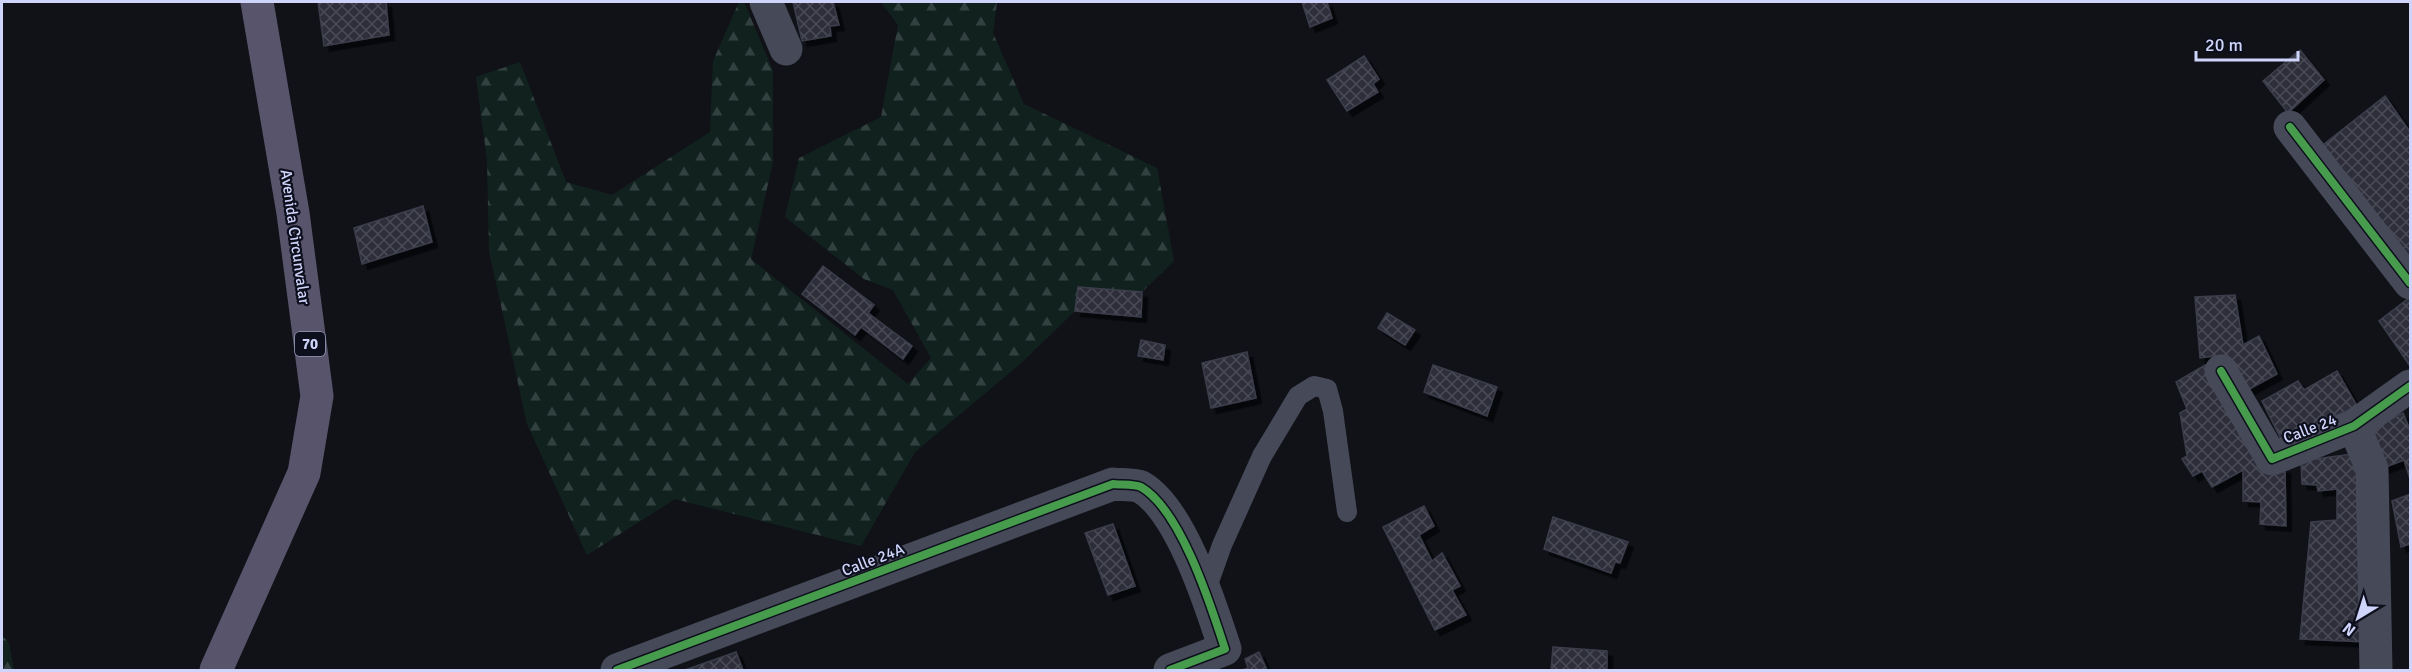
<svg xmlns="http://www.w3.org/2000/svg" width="2412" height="672" viewBox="0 0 2412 672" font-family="Signika,sans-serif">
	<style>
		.forest { fill: url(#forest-firs) }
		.building { fill: url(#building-cross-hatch); stroke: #3b3d4b; stroke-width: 1.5; filter: url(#shadow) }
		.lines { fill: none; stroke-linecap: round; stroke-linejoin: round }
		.service { stroke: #464a58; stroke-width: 20 }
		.minor { stroke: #464a58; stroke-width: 33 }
		.primary { stroke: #57546b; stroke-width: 33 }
		.cycleway-casing { stroke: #0d0f1c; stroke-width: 11 }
		.cycleway { stroke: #469c4c; stroke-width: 8 }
		.labels { text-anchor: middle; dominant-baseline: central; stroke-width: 4.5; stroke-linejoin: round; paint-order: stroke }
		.shield { fill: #0d0f1c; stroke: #9499b7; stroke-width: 1.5 }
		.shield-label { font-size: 15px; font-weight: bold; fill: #ced4fa }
		.street-label { font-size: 16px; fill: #ced4fa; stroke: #0d0f1c }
	</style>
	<defs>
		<pattern id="forest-firs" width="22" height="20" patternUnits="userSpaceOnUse" patternTransform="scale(1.5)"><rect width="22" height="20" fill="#11221e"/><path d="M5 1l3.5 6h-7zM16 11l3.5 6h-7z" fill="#324140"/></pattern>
		<pattern id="building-cross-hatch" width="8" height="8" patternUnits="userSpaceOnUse" patternTransform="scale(1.5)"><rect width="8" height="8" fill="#2e2f3b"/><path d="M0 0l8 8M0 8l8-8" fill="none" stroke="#4b4c58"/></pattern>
		<filter id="shadow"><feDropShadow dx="5.5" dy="5.5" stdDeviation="0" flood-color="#0009"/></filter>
	</defs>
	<rect width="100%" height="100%" fill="#101218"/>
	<g class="forest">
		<polygon points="739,2 744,2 773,71 773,162 751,259 908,384 931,358 893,290 864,279 785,217 799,158 881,117 898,25 881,2 997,2 993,33 1024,104 1157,168 1174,261 1142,292 1078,287 1075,311 1019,365 915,452 861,546 675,499 587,555 527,424 489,251 487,160 476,77 520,62 566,182 612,195 710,132 713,61"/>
		<polygon points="2,635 9,643 14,670 2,670"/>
	</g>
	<g class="building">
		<polygon points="318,2 386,2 389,35 324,46"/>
		<polygon points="793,2 833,2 839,25 830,26 831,36 802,41"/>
		<polygon points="1302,2 1327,2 1332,18 1310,27"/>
		<polygon points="2300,50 2324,80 2288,113 2263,81"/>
		<polygon points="1364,56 1379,79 1373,84 1378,92 1347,111 1327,80"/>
		<polygon points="2385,96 2410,132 2410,265 2323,145"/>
		<polygon points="423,206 432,242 362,264 354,228"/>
		<polygon points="823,266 874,305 868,313 912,346 903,359 861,327 855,335 802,294"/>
		<polygon points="1078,287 1142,292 1141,317 1075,311"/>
		<polygon points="2235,295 2243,345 2259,336 2277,374 2244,392 2223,355 2200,358 2195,297"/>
		<polygon points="2409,298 2410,301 2410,366 2379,321"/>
		<polygon points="1387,313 1415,330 1405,345 1378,328"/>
		<polygon points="1141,340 1165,345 1163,360 1138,356"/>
		<polygon points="1247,352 1256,398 1211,408 1202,363"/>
		<polygon points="1433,365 1497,387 1487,416 1424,392"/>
		<polygon points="2205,365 2262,465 2285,468 2286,526 2260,524 2261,502 2243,501 2243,470 2212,487 2202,471 2193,476 2182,459 2187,456 2180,413 2187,409 2176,382"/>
		<polygon points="2337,371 2357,406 2282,441 2262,401 2298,381 2304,390"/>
		<polygon points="2403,413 2410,430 2410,479 2404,460 2383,468 2371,430"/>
		<polygon points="2359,453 2367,642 2300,639 2311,522 2337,520 2337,489 2318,491 2317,485 2302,484 2301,461"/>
		<polygon points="2410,494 2410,544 2401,547 2392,501"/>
		<polygon points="1424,506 1434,526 1419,535 1432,561 1442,553 1460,586 1452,590 1466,615 1435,630 1383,527"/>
		<polygon points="1553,517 1628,542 1620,563 1615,562 1611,573 1544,549"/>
		<polygon points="1113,524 1135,586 1108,595 1085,533"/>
		<polygon points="1553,647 1607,651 1607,670 1551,670"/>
		<polygon points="736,652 743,670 685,670"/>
		<polygon points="1259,652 1267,670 1243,670 1248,668 1245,659"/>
	</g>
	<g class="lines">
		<polyline class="service" points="1206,590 1222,545 1262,456 1298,396 1314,386 1327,389 1333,411 1347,512"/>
		<g class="minor">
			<polyline points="766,2 786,49"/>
			<polyline points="2290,127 2410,283"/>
			<polyline points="2221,371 2272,459 2354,426 2410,386"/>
			<polyline points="2354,426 2372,469 2376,670"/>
			<path d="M617,670L1113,484C1121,485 1134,484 1141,487C1181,510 1211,606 1225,649L1170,670"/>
		</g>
		<polyline class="primary" points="216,670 304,473 317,396 293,213 257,2"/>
		<defs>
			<g id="cycleway">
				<polyline points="2290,127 2410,283"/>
				<polyline points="2221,371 2272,459 2354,426 2410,386"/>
				<path d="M617,670L1113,484C1121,485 1134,484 1141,487C1181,510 1211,606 1225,649L1170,670"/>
			</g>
		</defs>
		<use href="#cycleway" class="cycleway-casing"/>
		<use href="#cycleway" class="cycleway"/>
	</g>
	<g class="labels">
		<rect class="shield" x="295" y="332" width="30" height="24" rx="4.5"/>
		<g class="shield-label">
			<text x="310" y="344">70</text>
		</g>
		<g class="street-label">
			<text transform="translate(295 237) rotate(82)">Avenida Circunvalar</text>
			<text transform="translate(2310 429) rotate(-21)">Calle 24</text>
			<text transform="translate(873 560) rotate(-21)">Calle 24A</text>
		</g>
	</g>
	<rect width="2412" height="672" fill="none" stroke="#ced4fa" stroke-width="6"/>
	<g transform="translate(2358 618) rotate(218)" stroke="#0d0f1c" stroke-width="4.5" paint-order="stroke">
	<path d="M0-4.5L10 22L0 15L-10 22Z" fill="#ced4fa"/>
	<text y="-9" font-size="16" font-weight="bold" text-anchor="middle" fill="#ced4fa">N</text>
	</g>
	<path d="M2196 51v9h102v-9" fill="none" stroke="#ced4fa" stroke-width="3"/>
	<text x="2205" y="51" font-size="18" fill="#ced4fa" stroke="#0d0f1c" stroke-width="4.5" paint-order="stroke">20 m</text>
</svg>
